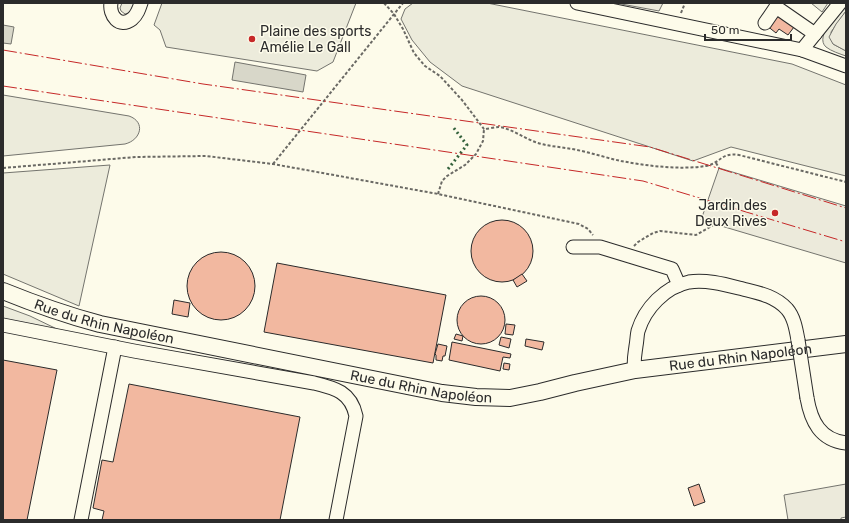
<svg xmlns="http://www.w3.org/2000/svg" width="849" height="523" viewBox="0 0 849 523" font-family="Rubik,sans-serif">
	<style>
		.green { fill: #ecebdb; stroke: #74746e }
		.parking { fill: #eceadb; stroke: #74746e }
		.water { fill: #d8d7c9; stroke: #74746e }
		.building { fill: #f2b8a0; stroke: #2b2b2b }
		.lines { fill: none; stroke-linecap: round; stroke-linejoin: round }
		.minor-casing { stroke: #2b2b2b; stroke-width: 15 }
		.major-casing { stroke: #2b2b2b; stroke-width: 18 }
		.path { stroke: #6a6964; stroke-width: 2; stroke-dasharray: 3 2; stroke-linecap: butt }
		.minor { stroke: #fdfbea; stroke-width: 13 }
		.major { stroke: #fdfbea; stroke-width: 16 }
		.minor-bridge-casing { stroke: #2b2b2b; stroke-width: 15; stroke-linecap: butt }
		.minor-bridge { stroke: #fdfbea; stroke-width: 13 }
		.hedge { stroke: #34623c; stroke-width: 3; stroke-dasharray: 2 3; stroke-linecap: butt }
		.power { stroke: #c62828; stroke-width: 1; stroke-dasharray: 14 3 2 3; stroke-linecap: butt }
		.poi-dot { fill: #c62828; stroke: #fdfbea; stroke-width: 1.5 }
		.labels { text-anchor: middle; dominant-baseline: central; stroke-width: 3; stroke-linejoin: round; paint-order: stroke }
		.poi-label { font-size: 14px; fill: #2b2b2b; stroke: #fdfbea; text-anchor: start }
		.street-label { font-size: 14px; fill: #2b2b2b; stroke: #fdfbea }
	</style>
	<rect width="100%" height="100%" fill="#fdfbea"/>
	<g class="green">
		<path d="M122,3H135C134,8 131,13 125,14L121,11L120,8Z"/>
		<polygon points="162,3 356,3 333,62 317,71 166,47 160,30 154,25"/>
		<polygon points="413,3 487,3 792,64 846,85 846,176 731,147 693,161 462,86 430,62 412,40 401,19 405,9"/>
		<polygon points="811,3 828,3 822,12"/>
		<path d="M846,4V11L831,32L833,44L846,51V56C840,54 831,51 826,47C814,36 839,13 846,4Z"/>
		<path d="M3,95L129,116C146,122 141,140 125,144L3,156Z"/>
		<polygon points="110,165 79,306 3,274 3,173"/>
		<polygon points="3,306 30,316 59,330 3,319"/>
	</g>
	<g class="parking">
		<polygon points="616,3 663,3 659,11"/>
		<polygon points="846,11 846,51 833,44 829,37 836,24"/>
		<polygon points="719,168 846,206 846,263 701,220"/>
		<polygon points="846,484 846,517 841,518 841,520 788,520 784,495"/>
	</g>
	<g class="water">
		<polygon points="3,25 14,27 11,44 3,43"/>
		<polygon points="235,62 306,75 303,92 232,80"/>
	</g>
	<g class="building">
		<polygon points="775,13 794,27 788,35 779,29 776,33 766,25"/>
		<circle cx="502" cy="251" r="31"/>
		<circle cx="221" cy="286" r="34"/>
		<polygon points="277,263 446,295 433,363 264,332"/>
		<polygon points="522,274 527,281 517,287 513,280"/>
		<circle cx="481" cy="320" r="24"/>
		<polygon points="174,300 190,303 188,317 172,314"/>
		<polygon points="506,324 515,325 513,335 505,334"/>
		<polygon points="456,334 463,336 462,341 454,339"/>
		<polygon points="501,337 511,339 509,348 499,345"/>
		<polygon points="526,339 544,342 542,350 525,346"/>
		<polygon points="452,342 511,354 510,358 503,357 500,371 449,360"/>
		<polygon points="438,344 447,346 445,356 443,356 442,361 436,360 436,355 435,354"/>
		<polygon points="3,360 57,370 27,520 3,520"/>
		<polygon points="504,363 510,364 509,370 503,369"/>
		<polygon points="129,384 300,417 280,520 102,520 104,511 93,508 102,460 113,462"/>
		<polygon points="699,484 705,502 694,506 688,488"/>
	</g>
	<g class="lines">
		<defs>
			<g id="minor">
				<path d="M111,3C109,15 119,29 132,19C137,15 139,9 141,3"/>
				<polyline points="577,3 802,50 846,66"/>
				<polyline points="765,23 776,7 815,34"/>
				<polyline points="802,50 840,3"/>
				<polyline points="573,247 600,247 672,269 679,285"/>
				<path d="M3,325L134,351L314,383C335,388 351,392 356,416L336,520"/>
				<path d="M635,370C633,362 635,354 636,346C637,341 637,335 638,331C645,308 665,287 689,282C706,279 727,285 743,289C759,293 775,296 787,309C794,317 796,329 798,340"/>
				<path d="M807,398C811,421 820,440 846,443"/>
				<polyline points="81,520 115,347"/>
			</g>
			<g id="major">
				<path id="s1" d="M3,291C35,304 66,315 100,324L442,393L476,397L510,398L540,392L575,383L635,370L846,344"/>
			</g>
		</defs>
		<use href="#minor" class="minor-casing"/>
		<use href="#major" class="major-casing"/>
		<g class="path">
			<path d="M384,3L394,14L403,29L414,53L425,66L440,76L462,100L484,129C488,129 494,127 499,127C513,129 525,139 538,143C551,147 564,147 577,150C592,153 607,158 621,161C648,166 679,170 706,166C721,163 721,152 739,155L846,182"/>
			<polyline points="681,13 685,3"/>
			<polyline points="716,163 719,168"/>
			<polyline points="273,164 403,3"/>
			<polyline points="3,168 136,157 206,156 273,164 438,194 579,224 588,229 593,235"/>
			<polyline points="438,194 442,181 447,176 465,165 476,154 483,141 484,129"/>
			<polyline points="634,246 638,242 653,233 660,231 696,235 715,224"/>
		</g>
		<use href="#minor" class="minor"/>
		<use href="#major" class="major"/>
		<defs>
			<polyline id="minor-bridge" points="798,340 807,398"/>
		</defs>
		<use href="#minor-bridge" class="minor-bridge-casing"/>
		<use href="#minor-bridge" class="minor-bridge"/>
		<polyline class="hedge" points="448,169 467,145 453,127"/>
		<g class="power">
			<polyline points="3,50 203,84 650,147 846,208"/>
			<polyline points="3,86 643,181 846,242"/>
		</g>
	</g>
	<g class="poi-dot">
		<circle cx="252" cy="39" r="4"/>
		<circle cx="775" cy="213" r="4"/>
	</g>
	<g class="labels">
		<g class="poi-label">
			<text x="260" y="31">Plaine des sports<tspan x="260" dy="16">Amélie Le Gall</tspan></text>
			<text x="767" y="205" text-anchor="end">Jardin des<tspan x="767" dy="16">Deux Rives</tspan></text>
		</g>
		<g class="street-label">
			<text stroke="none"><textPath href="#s1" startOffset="106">Rue du Rhin Napoléon</textPath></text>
			<text stroke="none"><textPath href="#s1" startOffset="754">Rue du Rhin Napoléon</textPath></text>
			<text stroke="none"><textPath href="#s1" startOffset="430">Rue du Rhin Napoléon</textPath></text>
		</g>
	</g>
	<rect width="849" height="523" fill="none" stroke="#2b2b2b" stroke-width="8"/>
	<path d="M705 34v6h86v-6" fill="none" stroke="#2b2b2b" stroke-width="2"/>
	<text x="711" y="34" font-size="12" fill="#2b2b2b" stroke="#fdfbea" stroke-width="3" paint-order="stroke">50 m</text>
</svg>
